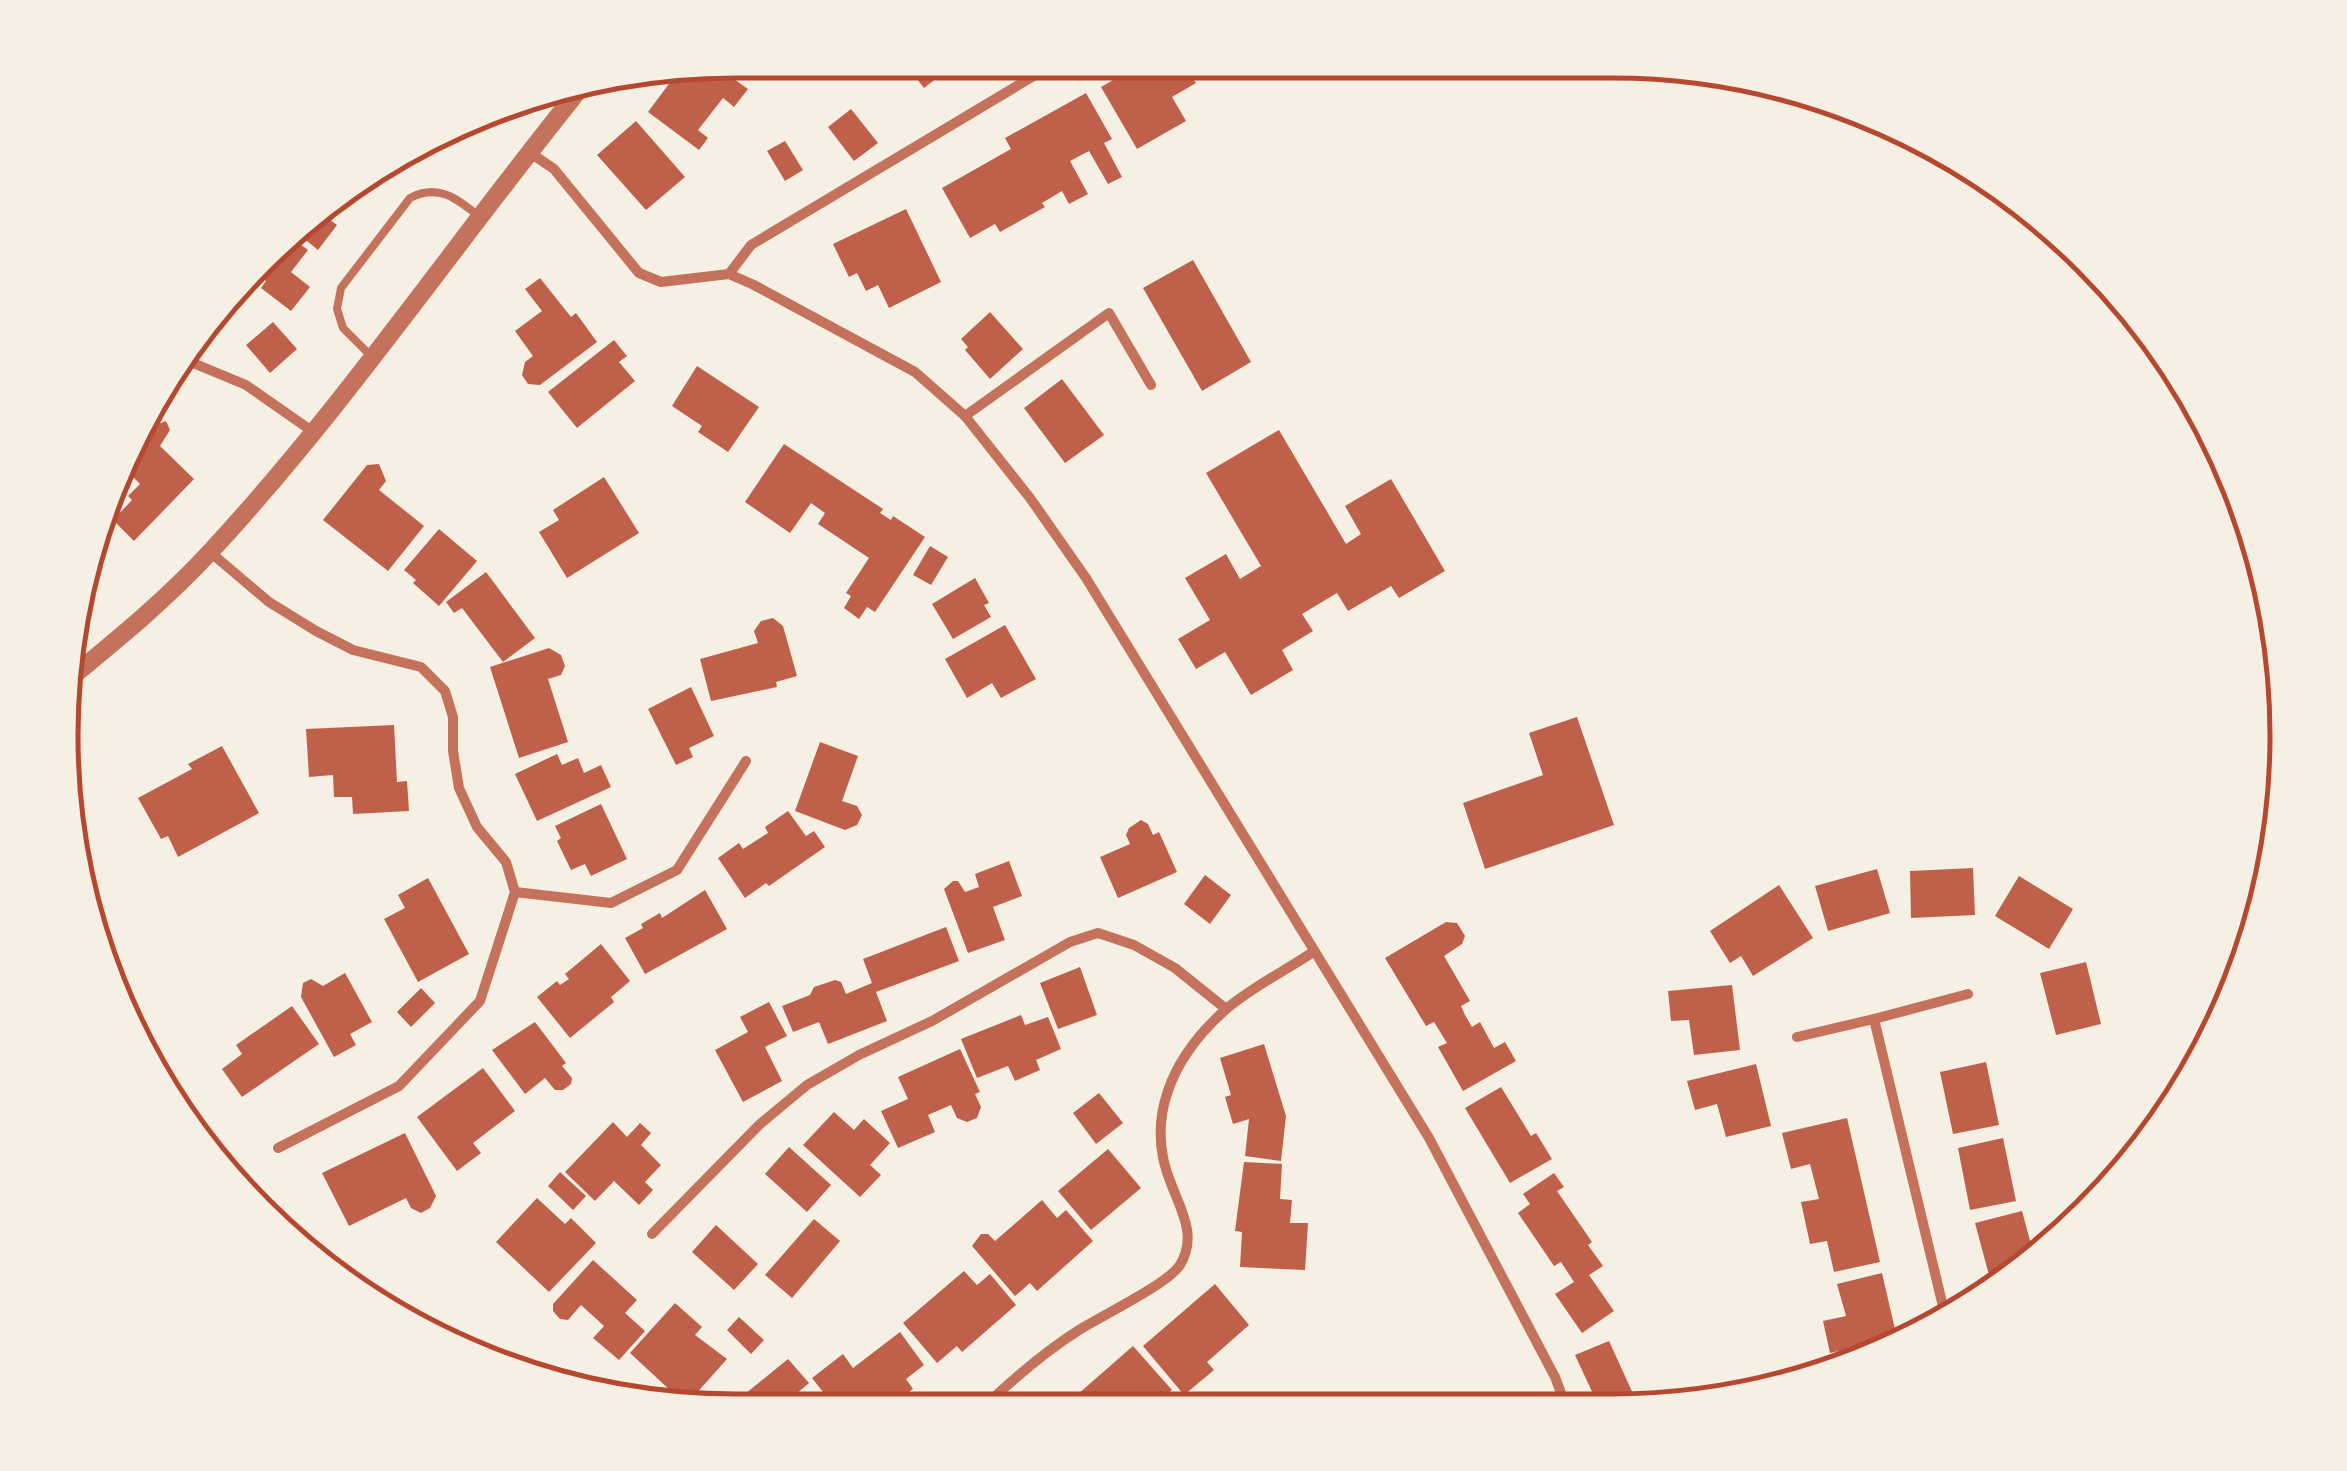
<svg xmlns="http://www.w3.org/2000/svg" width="2347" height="1471" viewBox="0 0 2347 1471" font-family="'PT Sans Narrow',sans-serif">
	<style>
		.building { fill: #bf614a }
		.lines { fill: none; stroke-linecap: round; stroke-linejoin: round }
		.service { stroke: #c5725c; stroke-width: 8 }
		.minor { stroke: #c5725c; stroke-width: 10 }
		.tertiary { stroke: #c5725c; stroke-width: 18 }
		.rim { fill: none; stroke: #b5482f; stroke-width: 5 }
	</style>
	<rect width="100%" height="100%" fill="#f6efe4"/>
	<g class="building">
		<polygon points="903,61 947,61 951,67 924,88"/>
		<polygon points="1158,63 1184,63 1196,83 1172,97 1186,121 1137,149 1101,87 1136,67 1139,73"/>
		<polygon points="713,64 748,89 734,107 723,98 698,130 708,138 699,150 648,112 680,69"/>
		<polygon points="1086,93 1112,139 1104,143 1122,177 1108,184 1089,151 1070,161 1088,194 1069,204 1062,191 1042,203 1045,207 1000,232 995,224 970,238 942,188 1011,149 1005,138"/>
		<polygon points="851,109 878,143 854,161 828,127"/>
		<polygon points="636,121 685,177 646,210 597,155"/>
		<polygon points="785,141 803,170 785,181 767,151"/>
		<polygon points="371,168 351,195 344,189 360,174"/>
		<polygon points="906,209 941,282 889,308 878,285 866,291 857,273 849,277 833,244"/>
		<polygon points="320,212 337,225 318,250 297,233"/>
		<polygon points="292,238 308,250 291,272 310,287 291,311 261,288 266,281 255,272"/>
		<polygon points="1193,260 1251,362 1202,391 1143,288"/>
		<polygon points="540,278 571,317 576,313 597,342 540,385 528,384 522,375 525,362 533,356 515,331 542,311 525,289"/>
		<polygon points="990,312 1023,349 990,379 965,350 968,347 961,339"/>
		<polygon points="273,322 297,349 270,373 246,345"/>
		<polygon points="614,340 627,356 619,362 635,381 577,428 548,392"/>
		<polygon points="697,366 759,407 728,452 698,432 702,426 672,406"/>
		<polygon points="1062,379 1104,435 1065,463 1024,408"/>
		<polygon points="166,421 170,430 160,446 194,479 134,541 113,520 132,500 128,496 140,484 123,467 143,430"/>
		<polygon points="1279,430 1346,544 1361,534 1345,506 1391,479 1445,571 1399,598 1391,586 1348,611 1337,593 1302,614 1313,631 1282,650 1293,670 1251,695 1225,652 1196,669 1178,639 1210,620 1185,578 1226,554 1240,579 1261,566 1206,473"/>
		<polygon points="784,444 883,509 880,513 891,520 893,516 925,537 875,612 867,607 859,619 844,608 851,596 846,593 869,558 818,524 825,513 811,503 790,533 745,502"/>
		<polygon points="379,464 386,481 379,490 424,526 388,571 323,520 367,465"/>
		<polygon points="604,477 639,533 567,578 539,532 559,520 553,510"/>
		<polygon points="439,529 477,561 439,606 413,583 416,580 404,570"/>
		<polygon points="930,546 948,557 931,585 913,575"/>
		<polygon points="486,572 535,638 503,662 462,608 454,613 446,602"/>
		<polygon points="975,578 989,603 984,605 991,617 953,639 932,604"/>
		<polygon points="773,618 783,626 797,676 776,682 777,687 711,701 700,659 758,643 754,631 761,621"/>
		<polygon points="1005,625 1036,679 1001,698 992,683 967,698 945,659"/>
		<polygon points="549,648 561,655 565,666 561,675 548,679 568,742 519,758 490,667"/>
		<polygon points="691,687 714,736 689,748 693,757 676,765 648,709"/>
		<polygon points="1577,717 1614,825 1485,869 1463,803 1543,775 1529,733"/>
		<polygon points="394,725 397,782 407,781 409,811 353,814 352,797 334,797 333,775 309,777 306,729"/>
		<polygon points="820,742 858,756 842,801 857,806 862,815 857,825 845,830 795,811"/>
		<polygon points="222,746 259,813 178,857 168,836 161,839 138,798 192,769 188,764"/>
		<polygon points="557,754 562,765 578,758 584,773 601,765 611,787 537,821 515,774"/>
		<polygon points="601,804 627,859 591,876 585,864 571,870 557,841 561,838 555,826"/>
		<polygon points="788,811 806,836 814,831 825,847 769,886 766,883 745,898 718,858 739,843 743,849 768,833 765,827"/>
		<polygon points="1141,820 1148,824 1153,835 1159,832 1177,872 1118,898 1100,857 1130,844 1126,835 1129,828"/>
		<polygon points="1009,861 1022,896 993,907 1005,940 968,953 944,889 953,881 958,881 965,892 979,887 975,874"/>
		<polygon points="1973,868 1975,915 1911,918 1910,871"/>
		<polygon points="1877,869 1890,913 1828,931 1815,886"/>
		<polygon points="1205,875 1231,895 1210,924 1184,904"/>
		<polygon points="2019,876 2073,909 2049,949 1995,916"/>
		<polygon points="428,878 469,954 418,982 384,919 405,908 398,895"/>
		<polygon points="1779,885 1813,938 1753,976 1741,956 1730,963 1710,931"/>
		<polygon points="705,890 727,929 645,974 625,938 643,928 641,924 660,913 662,918"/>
		<polygon points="1446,922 1457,923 1465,936 1462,944 1444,956 1470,1001 1461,1006 1465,1015 1472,1027 1480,1022 1494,1048 1505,1042 1516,1061 1463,1091 1438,1047 1447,1043 1439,1030 1434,1022 1426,1026 1385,958"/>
		<polygon points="946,927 959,961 876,992 887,1021 828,1044 819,1022 793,1032 782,1006 810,995 814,987 835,980 841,982 846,994 872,983 863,959"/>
		<polygon points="601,944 630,981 611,997 614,1002 570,1038 537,997 557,981 560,985 569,979 565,974"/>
		<polygon points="2086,962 2101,1024 2056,1035 2040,973"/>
		<polygon points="1080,967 1097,1015 1058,1029 1040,983"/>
		<polygon points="345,973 372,1022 350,1034 356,1045 334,1057 301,997 303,983 311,979 323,986"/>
		<polygon points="1732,985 1740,1050 1694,1055 1689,1020 1671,1021 1668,991"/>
		<polygon points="421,988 435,1003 411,1027 397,1012"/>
		<polygon points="769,1002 787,1036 765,1047 782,1081 743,1102 715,1050 748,1032 740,1017"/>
		<polygon points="292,1006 319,1044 242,1097 222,1069 242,1054 236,1045"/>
		<polygon points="1021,1015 1025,1025 1048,1017 1061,1049 1036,1060 1040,1070 1015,1081 1008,1066 977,1078 961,1039"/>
		<polygon points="535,1022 566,1063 562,1066 572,1078 571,1084 563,1090 555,1090 545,1078 525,1094 492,1050"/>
		<polygon points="1264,1044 1286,1116 1281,1161 1245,1156 1249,1119 1233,1124 1225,1097 1231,1095 1220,1058"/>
		<polygon points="960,1049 980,1092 975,1094 981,1107 977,1118 967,1122 957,1118 951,1105 928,1115 935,1132 898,1148 881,1111 908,1099 898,1077"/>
		<polygon points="1986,1062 1999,1125 1953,1134 1940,1072"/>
		<polygon points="1756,1064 1771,1126 1726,1137 1717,1104 1695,1110 1687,1081"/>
		<polygon points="483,1068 515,1111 473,1143 481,1153 457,1171 417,1117"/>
		<polygon points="1501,1087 1531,1136 1536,1133 1552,1159 1510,1183 1465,1108"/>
		<polygon points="1099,1093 1123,1123 1096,1144 1073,1113"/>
		<polygon points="834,1112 854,1130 864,1119 890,1143 870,1165 881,1175 860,1197 803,1145"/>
		<polygon points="1847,1118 1880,1262 1834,1272 1827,1241 1810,1244 1801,1202 1819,1199 1810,1164 1791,1169 1782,1133"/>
		<polygon points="613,1122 627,1137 640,1123 651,1133 641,1145 661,1165 645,1182 653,1190 639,1205 614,1181 595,1201 565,1172"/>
		<polygon points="405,1133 436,1196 430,1208 421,1213 411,1208 406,1198 349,1226 322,1173"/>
		<polygon points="2003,1138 2016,1201 1970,1210 1958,1148"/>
		<polygon points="789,1147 831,1185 807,1212 765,1174"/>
		<polygon points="1108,1149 1141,1188 1091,1230 1058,1191"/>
		<polygon points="1244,1162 1282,1164 1280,1199 1292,1200 1290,1223 1308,1223 1305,1270 1240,1267 1242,1232 1235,1231"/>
		<polygon points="560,1172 586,1196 573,1210 548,1186"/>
		<polygon points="1554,1173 1564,1187 1557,1191 1592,1242 1588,1245 1603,1266 1589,1275 1614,1311 1582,1333 1555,1294 1574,1282 1561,1262 1554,1266 1518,1213 1530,1204 1523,1194"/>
		<polygon points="537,1198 565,1224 571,1218 596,1243 549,1292 496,1242"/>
		<polygon points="1042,1200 1057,1218 1066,1210 1093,1241 1037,1291 1030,1283 1015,1296 972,1246 981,1234 988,1234 995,1241"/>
		<polygon points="2022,1211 2032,1248 2051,1244 2023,1271 1993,1290 1975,1223"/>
		<polygon points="814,1219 840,1241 792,1298 765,1275"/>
		<polygon points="716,1225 758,1264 734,1290 692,1252"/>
		<polygon points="593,1260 637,1300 625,1313 645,1331 619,1360 593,1338 604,1326 581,1305 568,1320 560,1319 553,1311 553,1304"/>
		<polygon points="964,1271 977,1285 990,1274 1016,1305 962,1352 957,1346 937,1363 903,1323"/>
		<polygon points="1882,1273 1897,1338 1830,1353 1823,1321 1846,1316 1837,1284"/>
		<polygon points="1215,1284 1249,1325 1207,1362 1214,1370 1184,1395 1143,1346"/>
		<polygon points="675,1303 702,1327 695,1335 727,1359 686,1405 630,1353"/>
		<polygon points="739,1317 764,1340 751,1354 727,1330"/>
		<polygon points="900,1332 924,1365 906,1379 913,1389 890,1406 834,1406 812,1378 843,1354 853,1368"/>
		<polygon points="1609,1341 1640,1409 1600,1409 1575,1355"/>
		<polygon points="1133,1346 1172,1390 1152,1407 1074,1407 1082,1400 1078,1394"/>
		<polygon points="788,1359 809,1383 782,1406 747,1406 740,1398"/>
	</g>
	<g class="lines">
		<path class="service" d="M372,357L343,328L337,309L341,288L410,198C439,183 457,199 480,217"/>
		<g class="minor">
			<polyline points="529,152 554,169 639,273 661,282 729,274 754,285 915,372 965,416 1030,498 1086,578 1429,1138 1555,1377 1567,1409"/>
			<polyline points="729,274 751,245 1057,62"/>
			<polyline points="181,358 246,385 312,431"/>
			<polyline points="965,416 1109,313 1151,385"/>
			<polyline points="210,552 269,602 316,631 353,650 421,667 445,691 453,717 453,751 459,788 477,827 506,862 515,892 480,1001 399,1086 278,1148"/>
			<polyline points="515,892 611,903 677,870 746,761"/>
			<polyline points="1874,1019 1968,994"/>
			<polyline points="1797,1037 1874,1019 1946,1319"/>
			<polyline points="652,1234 759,1125 807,1085 859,1055 932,1021 1070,942 1098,933 1134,945 1175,968 1226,1009"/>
			<path d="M984,1407C1012,1380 1046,1351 1079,1330C1101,1316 1168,1284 1180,1265C1197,1237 1182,1212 1172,1186C1143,1119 1173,1057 1224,1011C1250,988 1285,971 1313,952"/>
		</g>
		<path class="tertiary" d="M63,684C114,642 166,600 211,551C346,405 458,239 583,85"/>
	</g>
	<path d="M0 0H2347V1471H0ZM736 78H1612A658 658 0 0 1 2270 736V736A658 658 0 0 1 1612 1394H736A658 658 0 0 1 78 736V736A658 658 0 0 1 736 78Z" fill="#f6efe4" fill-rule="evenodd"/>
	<path class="rim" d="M736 78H1612A658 658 0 0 1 2270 736V736A658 658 0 0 1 1612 1394H736A658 658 0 0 1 78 736V736A658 658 0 0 1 736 78Z"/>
</svg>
